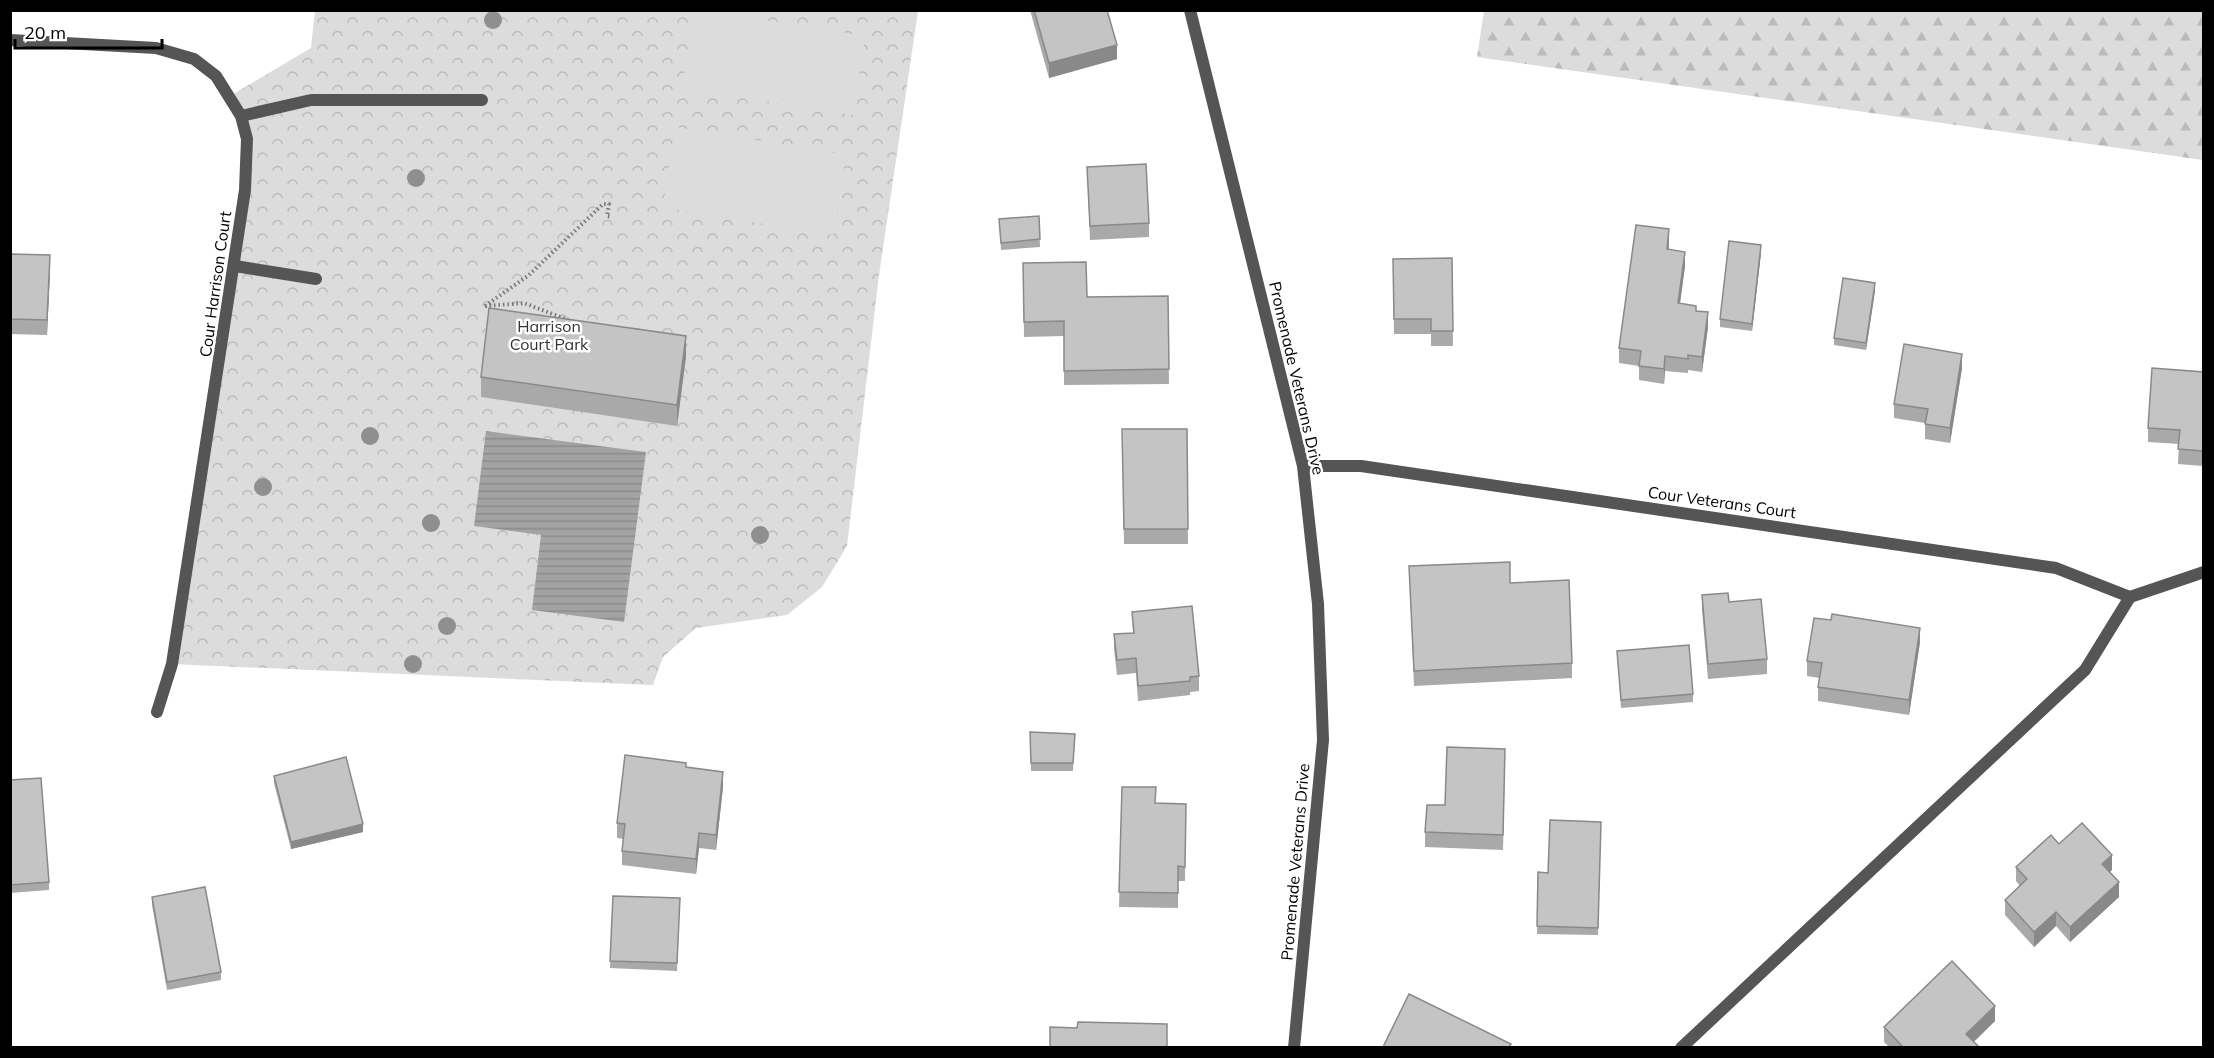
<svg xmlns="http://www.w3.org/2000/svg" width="2214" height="1058" viewBox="0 0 2214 1058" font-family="Mulish,sans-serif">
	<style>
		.forest { fill: url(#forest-firs) }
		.park { fill: url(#park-crowns) }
		.pitch { fill: #dcdcdc }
		.water { fill: url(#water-rules) }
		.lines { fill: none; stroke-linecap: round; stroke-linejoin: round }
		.path { stroke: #777; stroke-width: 4; stroke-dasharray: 1.5 3; stroke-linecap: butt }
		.service { stroke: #555; stroke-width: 12 }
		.minor { stroke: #555; stroke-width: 12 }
		.tree { fill: #8f8f8f }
		.wall { fill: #a9a9a9 }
		.shaded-wall { fill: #898989 }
		.building { fill: #c4c4c4; stroke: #898989; stroke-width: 1.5 }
		.labels { text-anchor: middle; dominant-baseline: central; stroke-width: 5; stroke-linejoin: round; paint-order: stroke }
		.street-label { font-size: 16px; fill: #000; stroke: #fff }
		.park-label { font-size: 16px; fill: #333; stroke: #fff }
	</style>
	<defs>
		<pattern id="forest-firs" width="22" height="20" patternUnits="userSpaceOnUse" patternTransform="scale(1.5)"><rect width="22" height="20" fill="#dcdcdc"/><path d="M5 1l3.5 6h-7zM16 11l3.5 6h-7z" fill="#bbb"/></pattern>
		<pattern id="park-crowns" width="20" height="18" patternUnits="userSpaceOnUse" patternTransform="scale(1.5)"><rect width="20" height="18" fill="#dcdcdc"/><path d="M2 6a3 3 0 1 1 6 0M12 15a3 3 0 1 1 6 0" fill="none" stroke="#bbb"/></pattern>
		<pattern id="water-rules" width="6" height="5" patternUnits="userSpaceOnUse" patternTransform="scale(1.5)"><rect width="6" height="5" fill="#a3a3a3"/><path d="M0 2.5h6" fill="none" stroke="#8b8b8b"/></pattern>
	</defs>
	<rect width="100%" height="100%" fill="#fff"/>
	<polygon class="forest" points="1484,11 2203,11 2203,160 1477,57"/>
	<polygon class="park" points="315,11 918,11 879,275 847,546 822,587 787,615 696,628 663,657 653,685 172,664 247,139 230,96 311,48"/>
	<g class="pitch">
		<polygon points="694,11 709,11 865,36 853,115 682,88"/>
		<polygon points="675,127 846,155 833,235 663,207"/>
	</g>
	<polygon class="water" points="486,431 646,452 624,622 532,610 541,535 474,526"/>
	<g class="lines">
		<g class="path">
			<polyline points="485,306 529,275 603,204 609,204 607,216 612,217"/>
			<polyline points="485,306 524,303 568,320"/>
		</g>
		<g class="service">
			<polyline points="241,116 311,100 482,100"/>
			<polyline points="235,266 316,279"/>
		</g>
		<g class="minor">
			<polyline points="1190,10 1303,466 1318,604 1323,740 1294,1048"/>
			<polyline points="10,40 156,48 194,59 216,76 241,116 247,139 245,190 172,664 157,712"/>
			<polyline points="1303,466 1361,466 2056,568 2130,597 2085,670 1681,1048"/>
			<polyline points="2130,597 2204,572"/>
		</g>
	</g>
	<g class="tree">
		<circle cx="493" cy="20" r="9"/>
		<circle cx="416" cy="178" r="9"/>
		<circle cx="370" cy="436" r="9"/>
		<circle cx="263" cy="487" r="9"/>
		<circle cx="431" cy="523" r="9"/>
		<circle cx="760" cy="535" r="9"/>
		<circle cx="447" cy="626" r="9"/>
		<circle cx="413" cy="664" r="9"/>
	</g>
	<g class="wall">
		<polygon points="1030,10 1107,10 1117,59 1049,78"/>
		<polygon points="1087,167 1149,223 1149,237 1090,240"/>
		<polygon points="1039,216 1040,247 1001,250 999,219"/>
		<polygon points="1669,244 1669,249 1685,266 1680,303 1696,311 1708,327 1702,372 1688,370 1688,373 1665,371 1664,384 1639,380 1639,366 1619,363 1619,348"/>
		<polygon points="1761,253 1752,331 1720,327 1720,319"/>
		<polygon points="10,254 50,270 47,335 10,334"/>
		<polygon points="1452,258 1453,346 1431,346 1431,334 1394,334 1393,259"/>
		<polygon points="1023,263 1087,297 1168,296 1169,384 1064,385 1064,336 1024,337"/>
		<polygon points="1875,291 1866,350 1834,345 1834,338"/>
		<polygon points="686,356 677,426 481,397 481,377"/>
		<polygon points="1962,368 1950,443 1925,439 1925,423 1894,418 1894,404"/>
		<polygon points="2204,372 2203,466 2178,464 2179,444 2148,442 2148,428"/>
		<polygon points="1122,429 1187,429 1188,544 1124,544"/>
		<polygon points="1409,566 1510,583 1572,663 1572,678 1414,686"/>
		<polygon points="1702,595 1767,659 1767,674 1708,679 1702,610"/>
		<polygon points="1132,612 1199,676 1199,691 1190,692 1190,695 1138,701 1136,673 1117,675 1114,649 1114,634 1133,633"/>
		<polygon points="1920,642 1909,715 1818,701 1818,687 1819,678 1807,676 1807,661"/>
		<polygon points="1617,651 1693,694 1693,702 1621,708"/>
		<polygon points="1030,732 1075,734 1073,771 1031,771"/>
		<polygon points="1505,764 1503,850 1425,847 1425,832 1445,805"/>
		<polygon points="686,767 723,787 716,850 699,848 696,874 622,865 622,851 624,839 617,838 617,823"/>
		<polygon points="274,776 363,832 291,849 274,783"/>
		<polygon points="10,780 49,882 49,890 10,893"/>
		<polygon points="1122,787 1156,803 1186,804 1185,881 1178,881 1178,908 1119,907"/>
		<polygon points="1601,822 1598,935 1537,934 1538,872 1548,873"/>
		<polygon points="2059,844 2112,870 2110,872 2119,897 2070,942 2056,926 2034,947 2005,915 2005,900 2020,886 2016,881 2016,867"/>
		<polygon points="613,896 680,898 677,971 610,968"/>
		<polygon points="152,897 221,972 221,980 167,990 152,905"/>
		<polygon points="1995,1021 1974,1042 1979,1047 1889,1047 1884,1042 1884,1027"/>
	</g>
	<g class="shaded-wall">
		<polygon points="1117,45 1117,59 1049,78 1049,63"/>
		<polygon points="1669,229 1669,244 1667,263 1667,249"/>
		<polygon points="1761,245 1761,253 1752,331 1752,324"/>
		<polygon points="1685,252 1685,266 1678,318 1678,303"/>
		<polygon points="50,255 50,270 47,335 47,320"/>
		<polygon points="1875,283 1875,291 1866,350 1866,343"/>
		<polygon points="1708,312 1708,327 1702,372 1702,357"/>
		<polygon points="686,336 686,356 677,426 677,405"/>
		<polygon points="1962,354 1962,368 1950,443 1950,428"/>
		<polygon points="1665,356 1665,371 1664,384 1664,369"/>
		<polygon points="1920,628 1920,642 1909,715 1909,700"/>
		<polygon points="723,772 723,787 716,850 716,835"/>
		<polygon points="363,824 363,832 291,849 291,842"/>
		<polygon points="699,833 699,848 696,874 696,859"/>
		<polygon points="2112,855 2112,870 2102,879 2102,864"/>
		<polygon points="2119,882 2119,897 2070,942 2070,927"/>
		<polygon points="2056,912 2056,926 2034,947 2034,932"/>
		<polygon points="1995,1006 1995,1021 1968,1047 1966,1034"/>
	</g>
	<g class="building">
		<polygon points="1034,10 1107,10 1117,45 1049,63"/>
		<polygon points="1146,164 1149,223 1090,226 1087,167"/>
		<polygon points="1039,216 1040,239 1001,243 999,219"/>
		<polygon points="1636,225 1669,229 1667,249 1685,252 1678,303 1696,306 1696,311 1708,312 1702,357 1688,355 1688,359 1665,356 1664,369 1639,366 1641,351 1619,348"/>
		<polygon points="1729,241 1761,245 1752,324 1720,319"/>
		<polygon points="10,254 50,255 47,320 10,319"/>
		<polygon points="1452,258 1453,331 1431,331 1431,319 1394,319 1393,259"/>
		<polygon points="1086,262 1087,297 1168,296 1169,369 1064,371 1064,321 1024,322 1023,263"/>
		<polygon points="1843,278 1875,283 1866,343 1834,338"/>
		<polygon points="489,308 686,336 677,405 481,377"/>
		<polygon points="1904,344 1962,354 1950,428 1925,424 1928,409 1894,404"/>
		<polygon points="2152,368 2204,372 2203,451 2178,449 2180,430 2148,428"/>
		<polygon points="1122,429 1187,429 1188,529 1124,529"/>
		<polygon points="1510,562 1510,583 1569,580 1572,663 1414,671 1409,566"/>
		<polygon points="1728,593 1729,602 1761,599 1767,659 1708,664 1702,595"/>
		<polygon points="1192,606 1199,676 1190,677 1190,681 1138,686 1136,658 1117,660 1114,634 1134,633 1132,612"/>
		<polygon points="1832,614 1920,628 1909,700 1818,687 1822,663 1807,661 1814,618 1831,620"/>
		<polygon points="1689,645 1693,694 1621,700 1617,651"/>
		<polygon points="1030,732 1075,734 1073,763 1031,763"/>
		<polygon points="1447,747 1505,749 1503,835 1425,832 1427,805 1445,805"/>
		<polygon points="625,755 686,763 686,767 723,772 716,835 699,833 696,859 622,851 625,824 617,823"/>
		<polygon points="346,757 363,824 291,842 274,776"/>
		<polygon points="41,778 49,882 10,885 10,780"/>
		<polygon points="1122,787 1156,787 1155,803 1186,804 1185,867 1178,866 1178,893 1119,892"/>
		<polygon points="1550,820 1601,822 1598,928 1537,926 1538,872 1548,873"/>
		<polygon points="2082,823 2112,855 2102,864 2119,882 2070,927 2056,912 2034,932 2005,900 2027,879 2016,867 2051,835 2059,844"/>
		<polygon points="205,887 221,972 167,982 152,897"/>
		<polygon points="613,896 680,898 677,963 610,961"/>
		<polygon points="1952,961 1995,1006 1966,1034 1979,1047 1903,1047 1884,1027"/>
		<polygon points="1409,994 1511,1044 1509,1047 1383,1047"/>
		<polygon points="1078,1022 1167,1024 1167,1047 1050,1047 1050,1027 1077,1028"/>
	</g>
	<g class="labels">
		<g class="street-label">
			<text transform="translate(215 284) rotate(-82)">Cour Harrison Court</text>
			<text transform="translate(1297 378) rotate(77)">Promenade Veterans Drive</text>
			<text transform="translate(1722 502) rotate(8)">Cour Veterans Court</text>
			<text transform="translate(1295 862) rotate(-85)">Promenade Veterans Drive</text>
		</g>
		<g class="park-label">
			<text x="549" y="326">Harrison<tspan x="549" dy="18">Court Park</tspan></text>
		</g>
	</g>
	<rect width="2214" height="1058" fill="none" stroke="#000000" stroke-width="24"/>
	<path d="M15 39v9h147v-9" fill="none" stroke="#000000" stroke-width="3"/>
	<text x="24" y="39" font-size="18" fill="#000000" stroke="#ffffff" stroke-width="4.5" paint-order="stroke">20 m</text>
</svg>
